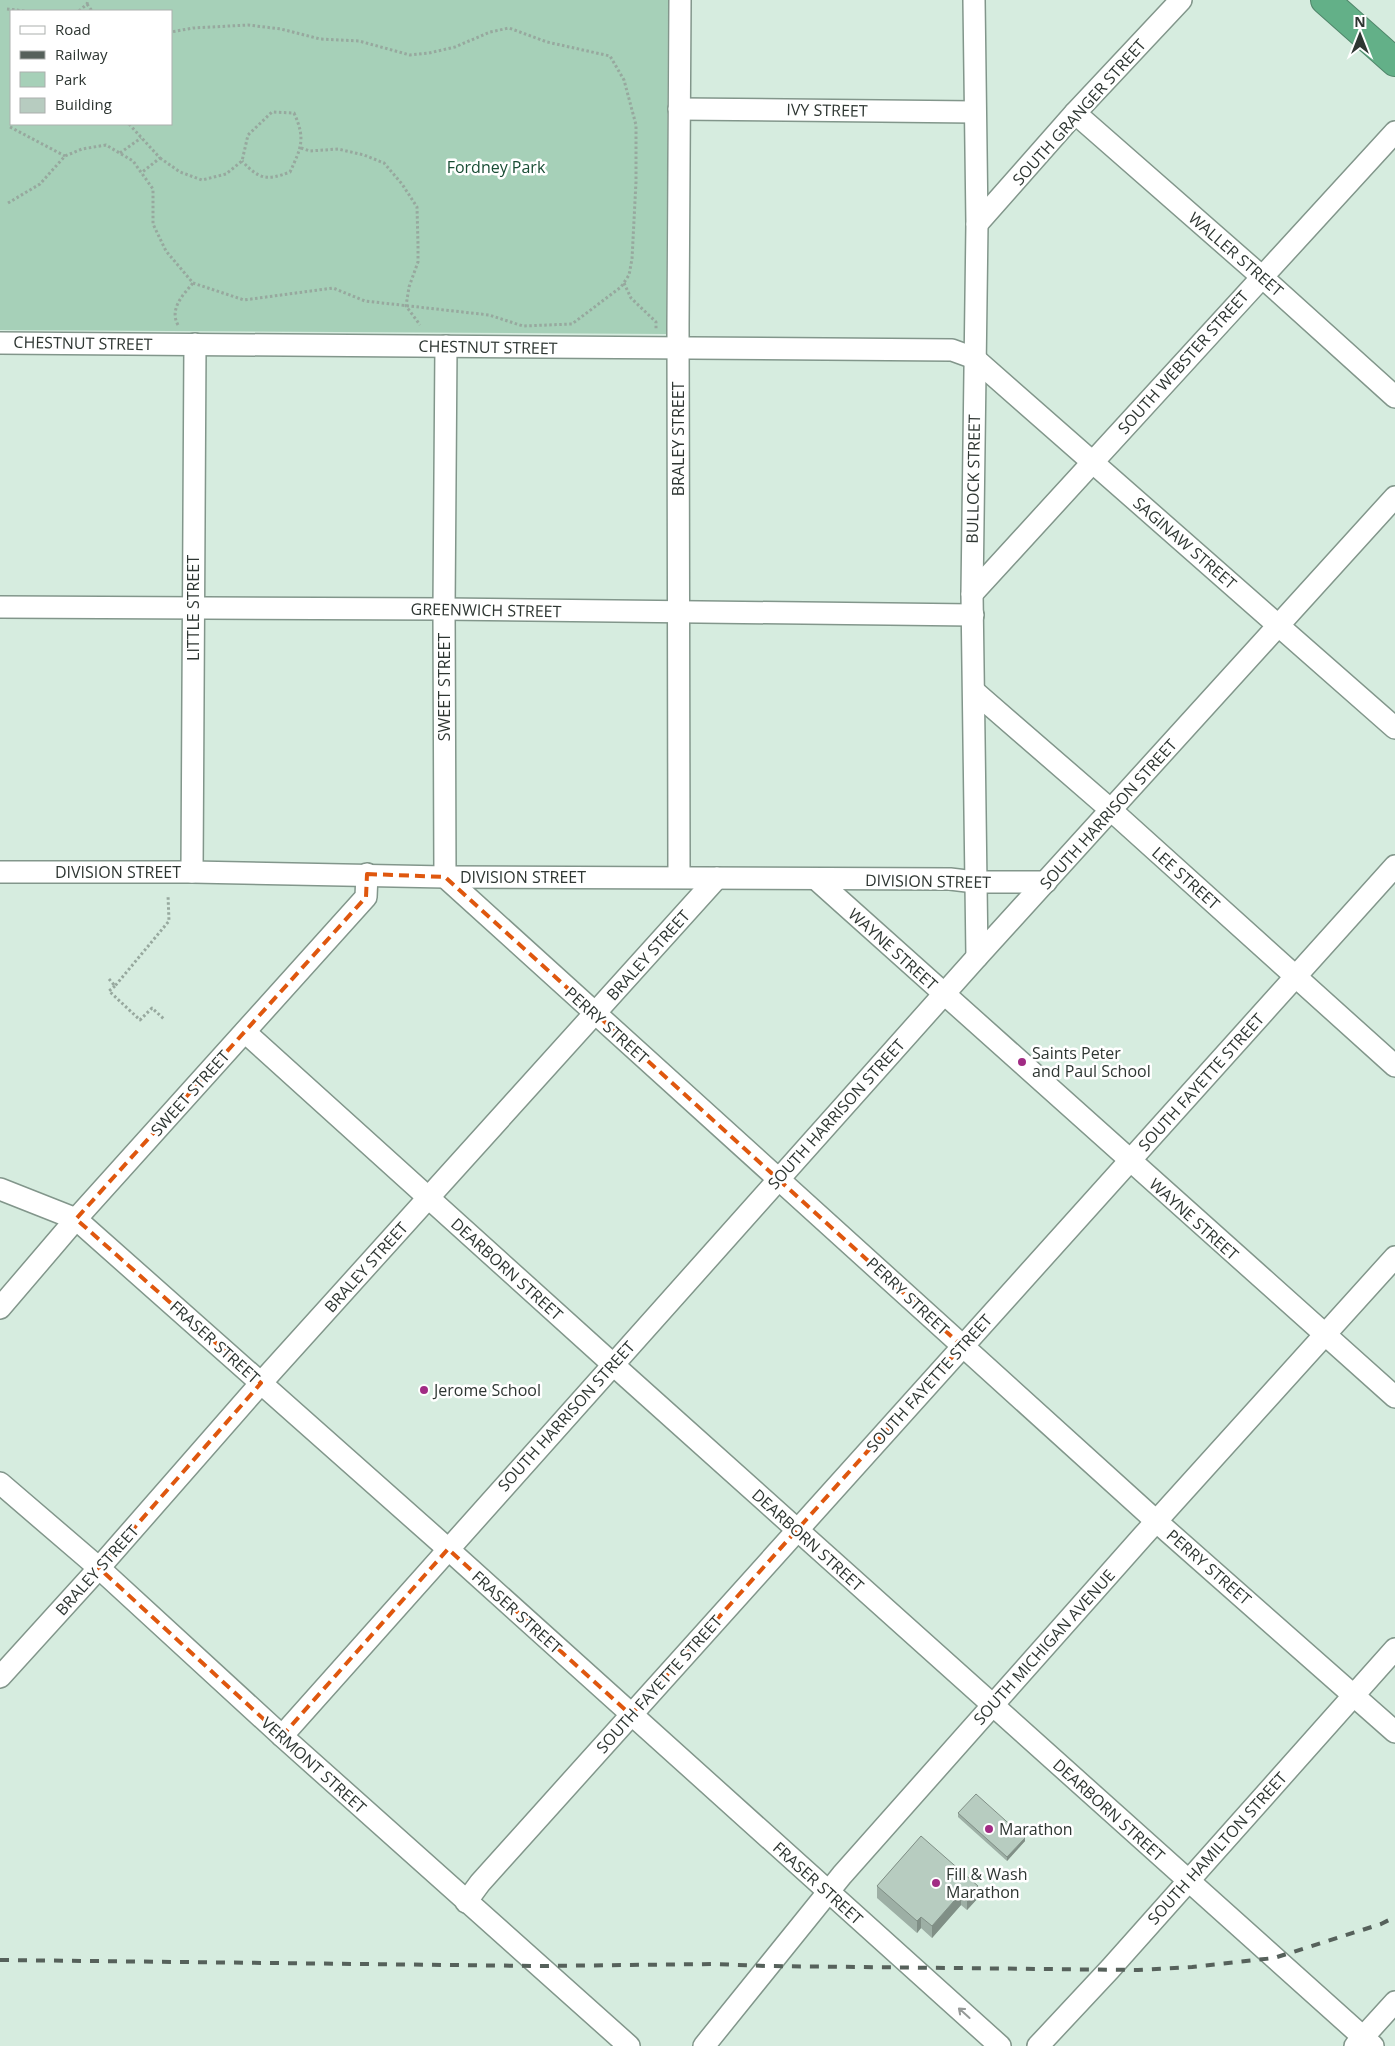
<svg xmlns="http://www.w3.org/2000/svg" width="1395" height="2046" viewBox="0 0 1395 2046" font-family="'Open Sans',sans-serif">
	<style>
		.green { fill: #a6d0b8; fill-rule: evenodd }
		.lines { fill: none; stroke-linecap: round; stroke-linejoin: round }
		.minor-casing { stroke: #82968b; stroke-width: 24 }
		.highway-casing { stroke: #50856a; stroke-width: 30 }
		.path { stroke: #97a89e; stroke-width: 3; stroke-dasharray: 2.5 2.5; stroke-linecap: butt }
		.minor { stroke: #fff; stroke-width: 21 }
		.highway { stroke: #63b088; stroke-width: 28 }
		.rail { stroke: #56615b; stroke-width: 4; stroke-dasharray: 9 9; stroke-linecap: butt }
		.wall { fill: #9dafa5 }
		.shaded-wall { fill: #808f86 }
		.building { fill: #b7ccc0; stroke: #808f86 }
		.oneway { stroke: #969a98 }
		.marked { fill: none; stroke: #df570e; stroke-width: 4; stroke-dasharray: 10 6; stroke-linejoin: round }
		.poi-dot { fill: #a12b84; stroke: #fff; stroke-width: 2 }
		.labels { text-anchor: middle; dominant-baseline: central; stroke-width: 5; stroke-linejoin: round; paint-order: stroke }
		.street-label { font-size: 16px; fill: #2e3632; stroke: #fff }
		.park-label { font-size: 16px; fill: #184d34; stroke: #fff }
		.poi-label { font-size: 16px; fill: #2e3632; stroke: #fff; text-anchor: start }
	</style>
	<rect width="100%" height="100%" fill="#d6ecdf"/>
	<path class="green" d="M0,0H668L666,334L0,330ZM11,11H171V124H11Z"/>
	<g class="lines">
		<defs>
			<g id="minor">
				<polyline points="974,0 977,224 972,594 977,957"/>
				<polyline points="679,109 975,112"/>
				<polyline points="1075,113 1261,276 1395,397"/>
				<polyline points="977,224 1075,113 1181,0"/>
				<polyline points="0,343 952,350 974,358 1395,728"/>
				<polyline points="446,346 444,609 445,877 1156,1521 1395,1732"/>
				<polyline points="972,594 1395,132"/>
				<polyline points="0,607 444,609 973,615"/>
				<polyline points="975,692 1111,810 1395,1066"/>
				<polyline points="0,872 192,872 445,877 950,879 975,882 1046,882"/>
				<polyline points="192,872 195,344"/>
				<polyline points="679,877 678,325 680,0"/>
				<polyline points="816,879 1395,1397"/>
				<polyline points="245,1032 628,1378 1373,2046"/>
				<polyline points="0,1189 76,1219 448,1549 1000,2046"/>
				<polyline points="0,1308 76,1219 366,897 367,874"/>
				<polyline points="0,1483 99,1568 282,1736 629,2046"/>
				<polyline points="0,1677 99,1568 261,1383 717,878"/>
				<polyline points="282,1736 977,957 1395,497"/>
				<polyline points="466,1902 480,1883 1395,866"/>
				<polyline points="704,2046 842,1875 1142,1537 1395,1257"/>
				<polyline points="1038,2046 1110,1969 1395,1649"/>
				<polyline points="1355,2046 1395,2002"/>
			</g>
			<polyline id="highway" points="1325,0 1395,62"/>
		</defs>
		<use href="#minor" class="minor-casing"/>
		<use href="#highway" class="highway-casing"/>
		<g class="path">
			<polyline points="87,4 92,11"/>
			<polyline points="7,9 25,11"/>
			<polyline points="79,11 87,4 88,0"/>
			<polyline points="129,124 160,158 141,173"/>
			<polyline points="10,127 65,156"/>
			<polyline points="301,148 310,151 338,149 364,155 384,163 402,184 417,207 418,245 418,262 409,287 406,306 420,325"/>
			<polyline points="120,153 141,138"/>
			<path d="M160,158L180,172L202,180L226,174L242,161L248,135L272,112L294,113C306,139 301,148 290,172C266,181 259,179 242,161"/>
			<polyline points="8,203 40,184 65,156 82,149 106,145 133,161 153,189 153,224 166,251 193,283 244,300 333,288 365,301 489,315 523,326 572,324 621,287 629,275 632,259 636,182 636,125 624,80 610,56 547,42 509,28 490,32 455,47 429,53 410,55 359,41 320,39 281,29 248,25 193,28 171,32"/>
			<polyline points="624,283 631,298 656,322 656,329"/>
			<path d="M178,325C169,309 183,295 193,283"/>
			<polyline points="109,979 115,986 169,921 168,895"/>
			<polyline points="115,986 109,991 140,1020 152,1008 165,1020"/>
		</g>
		<use href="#minor" class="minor"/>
		<use href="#highway" class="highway"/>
		<polyline class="rail" points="0,1960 540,1966 714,1964 766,1966 1138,1970 1192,1967 1274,1958 1381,1924 1395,1917"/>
	</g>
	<g class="wall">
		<polygon points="958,1813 1025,1841 1007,1861 958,1817"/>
		<polygon points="921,1836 978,1898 967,1910 961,1905 932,1938 921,1928 917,1933 877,1898 877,1886"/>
	</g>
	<g class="shaded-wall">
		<polygon points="1025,1838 1025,1841 1007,1861 1007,1857"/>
		<polygon points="978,1886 978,1898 967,1910 967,1898"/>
		<polygon points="961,1893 961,1905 932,1938 932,1926"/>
		<polygon points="921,1917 921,1928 917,1933 917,1921"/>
	</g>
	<g class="building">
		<polygon points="976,1794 1025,1838 1007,1857 958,1813"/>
		<polygon points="921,1836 978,1886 967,1898 961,1893 932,1926 921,1917 917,1921 877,1886"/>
	</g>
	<defs><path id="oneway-shaft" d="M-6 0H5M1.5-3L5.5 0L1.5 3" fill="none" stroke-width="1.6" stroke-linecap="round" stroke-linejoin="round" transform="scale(1.25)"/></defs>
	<use class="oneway" href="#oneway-shaft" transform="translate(964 2013) rotate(-138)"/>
	<path class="marked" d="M367,874L445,877L962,1346L631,1715L448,1549L282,1736L99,1568L261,1383L76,1219L366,897Z"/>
	<g class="poi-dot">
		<circle cx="1022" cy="1062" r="5"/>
		<circle cx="424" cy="1390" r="5"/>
		<circle cx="989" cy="1829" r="5"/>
		<circle cx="936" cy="1883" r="5"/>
	</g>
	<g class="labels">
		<g class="street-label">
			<text transform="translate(827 110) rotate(1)">IVY STREET</text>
			<text transform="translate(1079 112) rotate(-48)">SOUTH GRANGER STREET</text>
			<text transform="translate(1236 254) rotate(41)">WALLER STREET</text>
			<text transform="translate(83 343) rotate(1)">CHESTNUT STREET</text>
			<text transform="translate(488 347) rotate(1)">CHESTNUT STREET</text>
			<text transform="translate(1183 362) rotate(-48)">SOUTH WEBSTER STREET</text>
			<text transform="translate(678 439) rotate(-90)">BRALEY STREET</text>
			<text transform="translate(973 479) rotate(-89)">BULLOCK STREET</text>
			<text transform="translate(1185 543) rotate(41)">SAGINAW STREET</text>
			<text transform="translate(193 608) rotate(-90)">LITTLE STREET</text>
			<text transform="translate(486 610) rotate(1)">GREENWICH STREET</text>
			<text transform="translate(444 687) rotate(-90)">SWEET STREET</text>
			<text transform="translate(1108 814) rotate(-48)">SOUTH HARRISON STREET</text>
			<text x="118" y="872">DIVISION STREET</text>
			<text x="523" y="877">DIVISION STREET</text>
			<text transform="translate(1186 878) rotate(42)">LEE STREET</text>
			<text transform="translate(928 881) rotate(1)">DIVISION STREET</text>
			<text transform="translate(893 949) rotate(42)">WAYNE STREET</text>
			<text transform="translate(648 955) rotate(-48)">BRALEY STREET</text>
			<text transform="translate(607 1025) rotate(42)">PERRY STREET</text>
			<text transform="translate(1201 1082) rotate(-48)">SOUTH FAYETTE STREET</text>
			<text transform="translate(190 1093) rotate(-48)">SWEET STREET</text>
			<text transform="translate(836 1114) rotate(-48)">SOUTH HARRISON STREET</text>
			<text transform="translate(1194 1219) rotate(42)">WAYNE STREET</text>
			<text transform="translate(366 1267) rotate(-48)">BRALEY STREET</text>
			<text transform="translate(507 1269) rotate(42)">DEARBORN STREET</text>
			<text transform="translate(908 1296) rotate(43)">PERRY STREET</text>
			<text transform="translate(215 1342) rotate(42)">FRASER STREET</text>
			<text transform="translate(929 1383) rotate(-48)">SOUTH FAYETTE STREET</text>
			<text transform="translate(566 1416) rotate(-48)">SOUTH HARRISON STREET</text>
			<text transform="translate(808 1540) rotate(42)">DEARBORN STREET</text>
			<text transform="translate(1209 1567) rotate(41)">PERRY STREET</text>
			<text transform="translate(97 1570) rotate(-48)">BRALEY STREET</text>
			<text transform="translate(517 1612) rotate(42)">FRASER STREET</text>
			<text transform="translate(1044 1647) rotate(-48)">SOUTH MICHIGAN AVENUE</text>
			<text transform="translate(659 1684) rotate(-48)">SOUTH FAYETTE STREET</text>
			<text transform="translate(314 1765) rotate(42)">VERMONT STREET</text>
			<text transform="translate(1109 1810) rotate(42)">DEARBORN STREET</text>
			<text transform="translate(1217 1848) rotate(-48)">SOUTH HAMILTON STREET</text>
			<text transform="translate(818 1883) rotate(42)">FRASER STREET</text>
		</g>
		<g class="park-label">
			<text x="496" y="167">Fordney Park</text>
		</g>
		<g class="poi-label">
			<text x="1032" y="1053">Saints Peter<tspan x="1032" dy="18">and Paul School</tspan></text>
			<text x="434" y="1390">Jerome School</text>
			<text x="999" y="1829">Marathon</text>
			<text x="946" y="1874">Fill &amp; Wash<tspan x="946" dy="18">Marathon</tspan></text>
		</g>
	</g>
	<rect x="10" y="10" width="162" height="115" fill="#ffffff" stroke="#abafad"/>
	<rect x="20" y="26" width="25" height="8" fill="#ffffff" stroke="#abafad"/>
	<text x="55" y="35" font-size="15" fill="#2e3632">Road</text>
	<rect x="20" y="51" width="25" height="8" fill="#56615b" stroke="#abafad"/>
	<text x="55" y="60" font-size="15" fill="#2e3632">Railway</text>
	<rect x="20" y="72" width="25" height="15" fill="#a6d0b8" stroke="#abafad"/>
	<text x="55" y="85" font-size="15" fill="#2e3632">Park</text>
	<rect x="20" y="98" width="25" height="15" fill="#b7ccc0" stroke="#abafad"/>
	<text x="55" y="110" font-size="15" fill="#2e3632">Building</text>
	<g transform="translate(1360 35)" stroke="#ffffff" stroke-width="4" paint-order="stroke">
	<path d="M0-4L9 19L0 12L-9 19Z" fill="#2e3632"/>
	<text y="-8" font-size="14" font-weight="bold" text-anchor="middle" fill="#2e3632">N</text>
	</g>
</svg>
